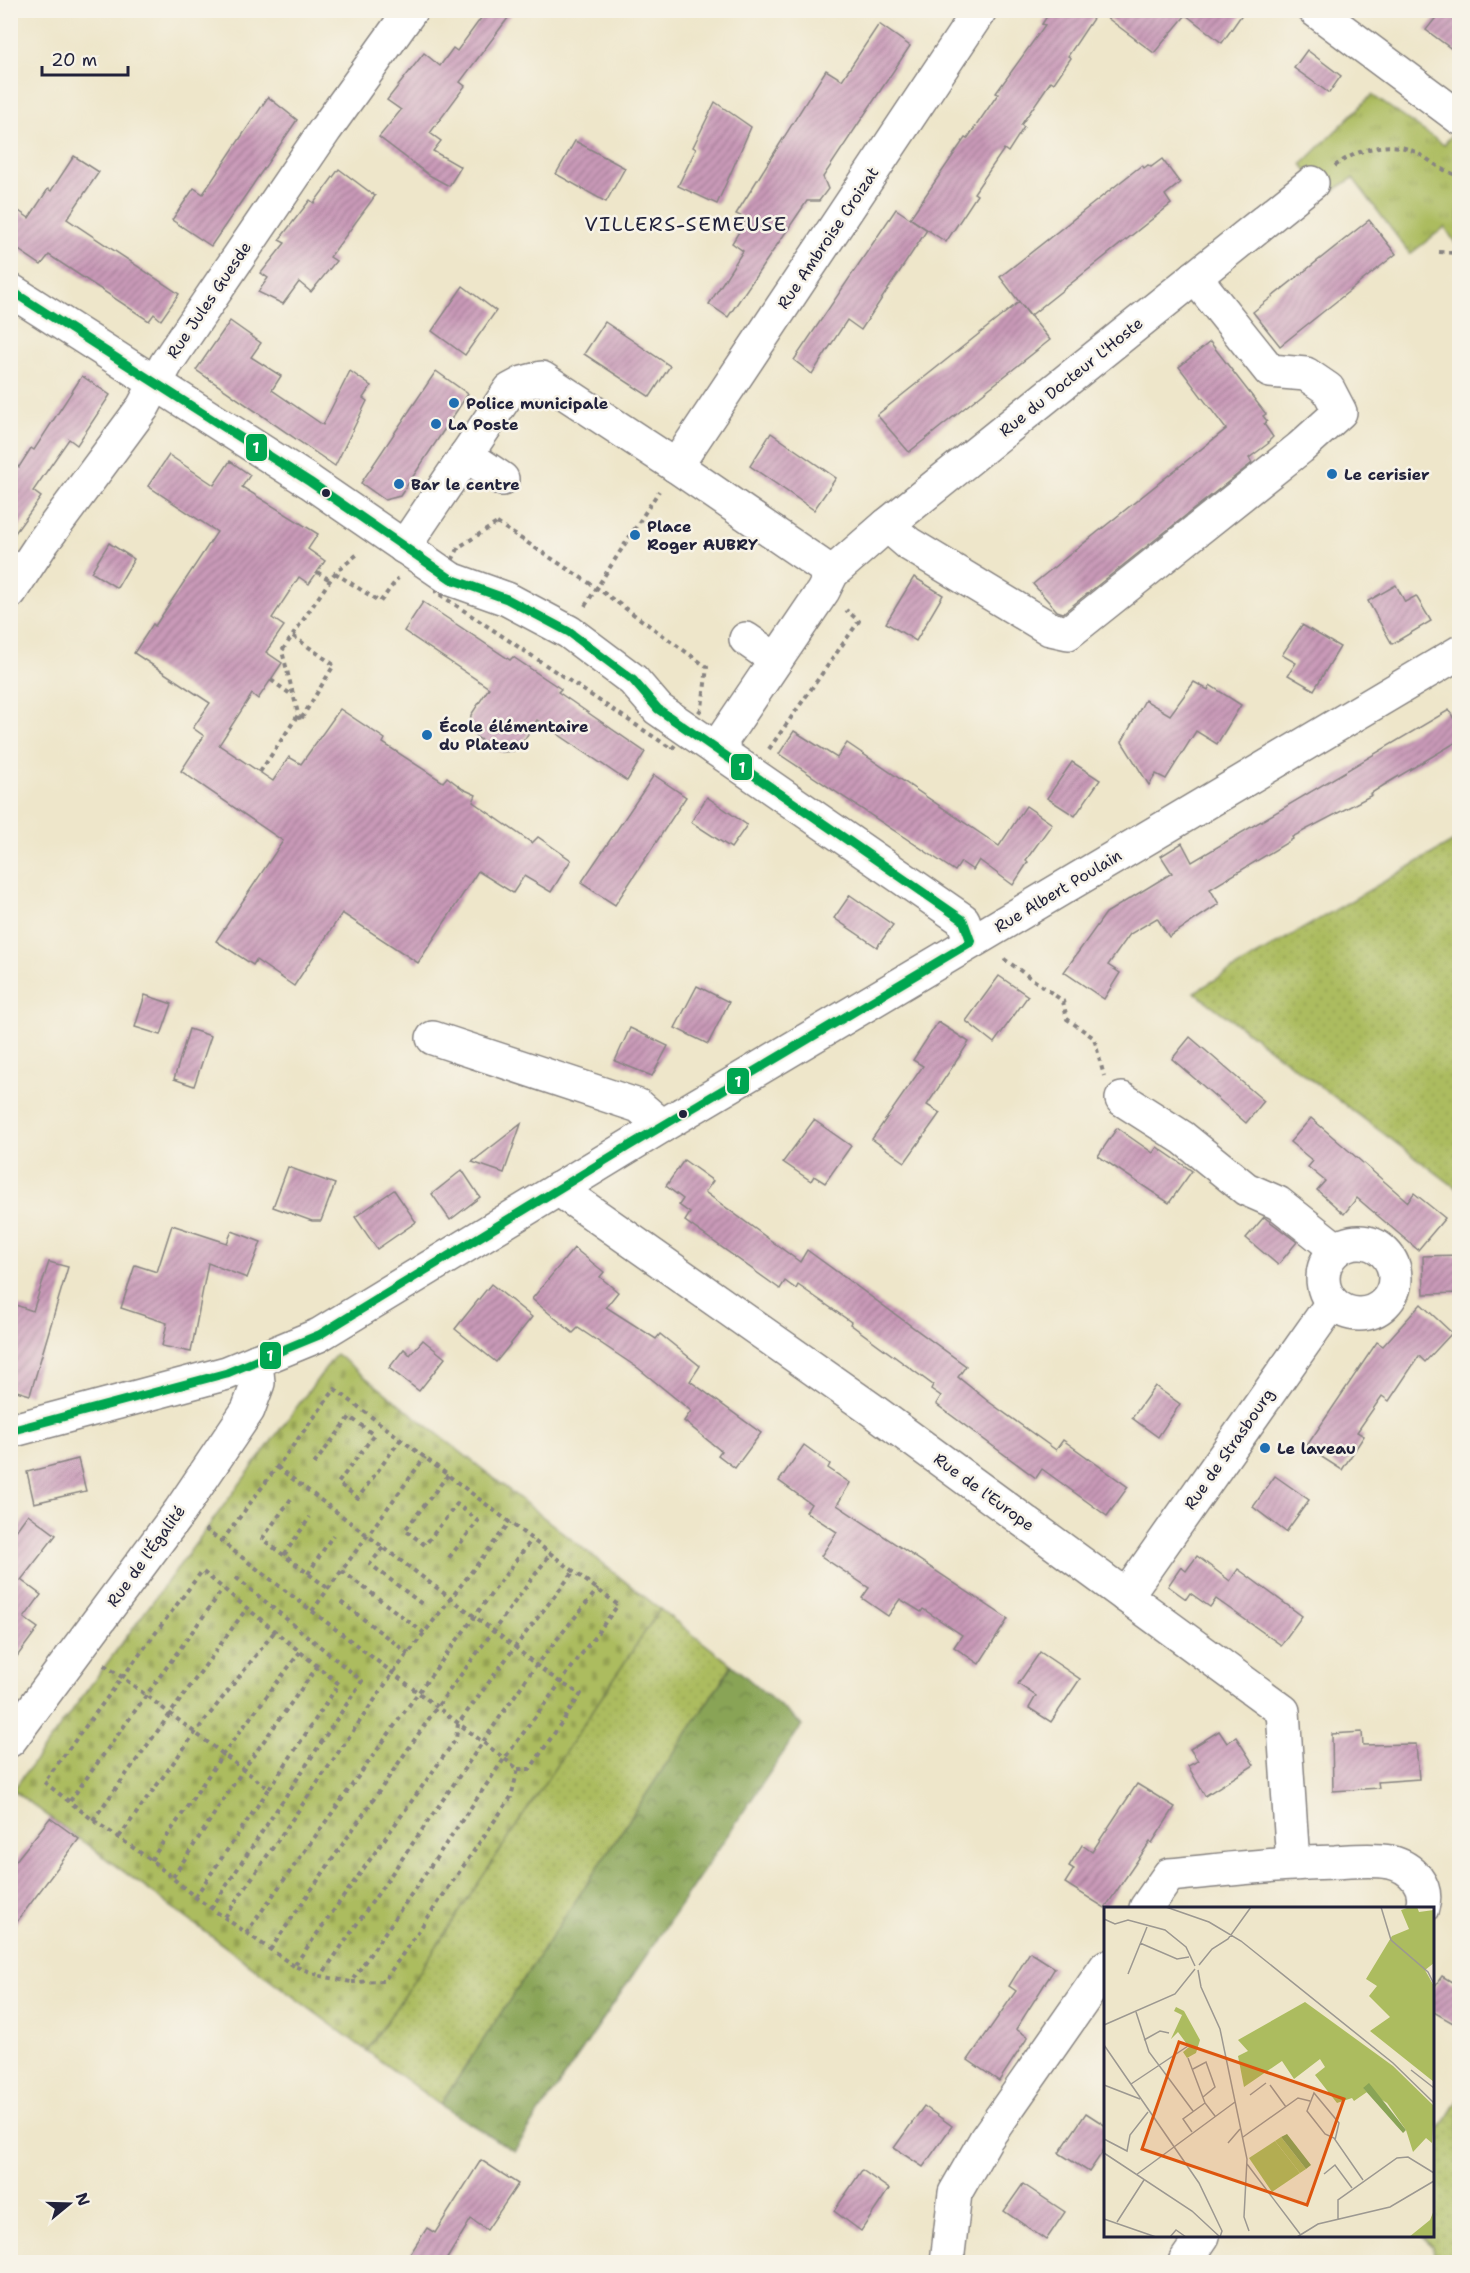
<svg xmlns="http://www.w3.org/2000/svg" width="1470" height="2273" viewBox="0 0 1470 2273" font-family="'Shantell Sans',sans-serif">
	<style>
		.grass { fill: url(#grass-dots); stroke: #676f4d; stroke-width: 1.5 }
		.forest { fill: url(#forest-crowns); stroke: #566348; stroke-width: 1.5 }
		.cemetery { fill: url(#cemetery-stones); stroke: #676f4d; stroke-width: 1.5 }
		.park { fill: url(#park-tufts); stroke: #676f4d; stroke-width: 1.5 }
		.building { fill: url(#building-hatch) }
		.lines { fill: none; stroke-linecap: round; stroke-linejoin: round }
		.minor-casing { stroke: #888482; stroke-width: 36 }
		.path { stroke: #888482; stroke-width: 4; stroke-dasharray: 4.5 4.5; stroke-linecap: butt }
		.minor { stroke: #fff; stroke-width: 33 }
		.bus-1-casing { stroke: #f7f3e8; stroke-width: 14 }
		.bus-1 { stroke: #00a651; stroke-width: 9 }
		.poi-dot { fill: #1f6fb2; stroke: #f7f3e8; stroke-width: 2 }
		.bus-dot { fill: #22223b; stroke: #f7f3e8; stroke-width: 2 }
		.labels { text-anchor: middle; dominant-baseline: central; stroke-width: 5; stroke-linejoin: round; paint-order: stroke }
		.street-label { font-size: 16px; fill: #22223b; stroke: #f7f3e8 }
		.poi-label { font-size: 16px; font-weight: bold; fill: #22223b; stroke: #f7f3e8; text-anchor: start }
		.quarter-label { font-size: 20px; letter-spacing: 1.5px; fill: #22223b; stroke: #f7f3e8 }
		.inset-road { fill: none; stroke: #9c9891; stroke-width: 1.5 }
		.view { fill: #de560e; fill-opacity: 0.15; stroke: #de560e; stroke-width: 3 }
		.inset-edge { fill: none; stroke: #22223b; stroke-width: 3 }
		.line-badge { stroke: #f7f3e8; stroke-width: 2 }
		.badge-label { font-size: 16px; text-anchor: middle; font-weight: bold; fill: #fff }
	</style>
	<defs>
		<pattern id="grass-dots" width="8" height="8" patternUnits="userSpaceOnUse" patternTransform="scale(1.5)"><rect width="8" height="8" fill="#acbc5f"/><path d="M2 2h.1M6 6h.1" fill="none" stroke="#94a153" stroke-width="1.8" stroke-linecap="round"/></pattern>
		<pattern id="forest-crowns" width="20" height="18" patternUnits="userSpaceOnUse" patternTransform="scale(1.5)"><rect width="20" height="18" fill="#89a456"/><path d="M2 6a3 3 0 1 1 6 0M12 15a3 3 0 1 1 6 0" fill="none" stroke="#708548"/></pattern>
		<pattern id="cemetery-stones" width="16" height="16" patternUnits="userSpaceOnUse" patternTransform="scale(1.5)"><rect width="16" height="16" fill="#acbc5f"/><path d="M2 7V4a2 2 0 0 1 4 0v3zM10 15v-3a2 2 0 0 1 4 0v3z" fill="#94a153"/></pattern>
		<pattern id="park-tufts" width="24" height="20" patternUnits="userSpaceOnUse" patternTransform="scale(1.5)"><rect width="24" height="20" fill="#acbc5f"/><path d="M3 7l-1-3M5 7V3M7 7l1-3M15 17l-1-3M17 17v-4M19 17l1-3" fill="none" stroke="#94a153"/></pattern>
		<pattern id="building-hatch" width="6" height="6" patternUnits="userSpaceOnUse" patternTransform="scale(1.5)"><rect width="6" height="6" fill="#c99ab8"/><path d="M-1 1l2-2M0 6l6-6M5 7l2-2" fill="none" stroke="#a37d97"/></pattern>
	</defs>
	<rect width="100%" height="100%" fill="#f7f3e8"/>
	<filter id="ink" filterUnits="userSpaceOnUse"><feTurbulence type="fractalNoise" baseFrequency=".0167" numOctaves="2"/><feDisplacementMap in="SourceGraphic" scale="12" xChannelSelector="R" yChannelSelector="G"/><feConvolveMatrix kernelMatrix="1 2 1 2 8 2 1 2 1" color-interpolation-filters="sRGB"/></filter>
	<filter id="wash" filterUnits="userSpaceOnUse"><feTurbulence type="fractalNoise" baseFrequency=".008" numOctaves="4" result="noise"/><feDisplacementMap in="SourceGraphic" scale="24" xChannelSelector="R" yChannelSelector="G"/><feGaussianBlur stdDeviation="1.35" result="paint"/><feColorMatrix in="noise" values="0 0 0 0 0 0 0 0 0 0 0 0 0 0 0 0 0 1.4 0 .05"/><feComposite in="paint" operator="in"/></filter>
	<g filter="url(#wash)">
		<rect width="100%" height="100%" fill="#eee6ca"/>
		<g class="grass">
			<polygon points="1459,838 1459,1190 1194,992"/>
			<polygon points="660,1609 732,1665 440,2105 367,2051"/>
			<polygon points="1459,2098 1459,2262 1435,2262 1433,2246 1422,2236 1432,2236 1433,2140"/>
		</g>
		<polygon class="forest" points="732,1665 802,1725 514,2151 440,2105"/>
		<polygon class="cemetery" points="336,1354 660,1609 367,2051 13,1790"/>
		<polygon class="park" points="1372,95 1444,145 1459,124 1459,249 1445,227 1410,254 1353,178 1325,196 1302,164"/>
		<g id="blocks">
			<g class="building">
				<polygon points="487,10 507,10 511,14 460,82 465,86 430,133 441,141 433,151 461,167 449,186 429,175 379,137 401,110 387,100 424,53 440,66 453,48 457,51"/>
				<polygon points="1051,10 1245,10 1222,43 1186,15 1154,53 1098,11 1068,56 1071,58 1054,83 1051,81 1021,125 1024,127 1008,152 1004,149 974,193 977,195 946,242 910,218 965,138 967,139 998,94 996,93 1045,25 1042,24"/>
				<polygon points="1442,10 1460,10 1460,55 1426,30"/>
				<polygon points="879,24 910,46 823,177 828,189 819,201 807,201 728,317 709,304 743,251 732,243 747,219 736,214 826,70 842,80"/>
				<polygon points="1307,50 1341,76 1329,93 1294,68"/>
				<polygon points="268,97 297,120 211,246 172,220 194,188 203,194"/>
				<polygon points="715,102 751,127 717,204 678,186 696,149 693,147"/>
				<polygon points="575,141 625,168 606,202 556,174"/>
				<polygon points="74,156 99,172 67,219 179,294 161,320 154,314 149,321 49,255 41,265 10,244 10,205 29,218 48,189 51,191"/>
				<polygon points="1162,159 1180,183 1165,195 1171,204 1030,316 1000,277 1142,165 1144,168 1148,165 1151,167"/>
				<polygon points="339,169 375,196 330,257 336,261 311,292 299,282 283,304 258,292 268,278 261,273 285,243 279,240 310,200 314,203"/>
				<polygon points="896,209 927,230 861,330 847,320 812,374 794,360"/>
				<polygon points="1369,220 1396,254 1280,346 1253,312"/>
				<polygon points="463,286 496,311 465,355 432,331"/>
				<polygon points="1019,302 1050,340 909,452 877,415"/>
				<polygon points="230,321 261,343 251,357 281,376 272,390 323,425 350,371 371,386 363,398 367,401 335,466 196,370"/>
				<polygon points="605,322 670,366 650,397 584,354"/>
				<polygon points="1210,342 1266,414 1263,416 1267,421 1264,424 1273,437 1268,442 1269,443 1249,458 1252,463 1063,613 1057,611 1033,584 1226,429 1179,367"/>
				<polygon points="436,371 468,394 400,496 385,500 361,483"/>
				<polygon points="82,376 110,395 77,445 69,439 33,491 41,497 10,540 10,462 19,467 31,448 34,450"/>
				<polygon points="771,433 836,478 814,510 750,466"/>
				<polygon points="169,455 214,485 230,461 250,475 242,487 318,534 308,549 325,561 309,584 299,577 272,618 284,626 266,652 282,663 258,699 252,694 219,745 273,781 289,757 301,764 340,709 385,739 383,743 443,782 447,777 463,789 476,795 473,802 532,843 538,837 571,860 551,892 524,876 513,893 478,871 418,963 342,913 294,986 256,960 253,965 216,941 283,841 181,771 204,736 193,728 210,703 134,653 153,624 155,626 217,532 148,486"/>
				<polygon points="109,543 134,559 117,588 91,572"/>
				<polygon points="914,577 943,595 916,641 886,623"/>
				<polygon points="1396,585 1405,602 1416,596 1431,621 1392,644 1368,601"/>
				<polygon points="423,602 510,660 513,657 561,689 558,692 645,752 627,781 537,720 519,748 513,751 501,752 476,737 470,725 471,715 489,688 404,631"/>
				<polygon points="1302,625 1340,647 1314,690 1288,675 1296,663 1282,655"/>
				<polygon points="1194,682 1208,690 1210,685 1241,705 1217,744 1196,731 1166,779 1156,774 1149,785 1122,742 1145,700 1170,715"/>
				<polygon points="1449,710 1460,730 1460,740 1384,785 1370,794 1372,795 1292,837 1293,839 1210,889 1219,904 1169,937 1157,918 1130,934 1108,965 1120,973 1104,999 1064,972 1106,913 1172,873 1161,856 1182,843 1192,862"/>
				<polygon points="794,731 837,758 847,743 999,846 1026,806 1052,824 1026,860 1028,862 1013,885 979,860 973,870 961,862 955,871 779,754"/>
				<polygon points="1072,762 1100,780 1075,816 1047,798"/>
				<polygon points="654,775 686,797 615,905 581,883"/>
				<polygon points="707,797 747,825 731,848 691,822"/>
				<polygon points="850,895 893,925 877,947 834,918"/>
				<polygon points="999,976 1028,996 994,1043 966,1021"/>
				<polygon points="697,986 729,1002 708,1044 675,1028"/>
				<polygon points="145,995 172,1004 161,1035 135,1027"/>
				<polygon points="938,1022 969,1042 927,1105 940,1113 905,1162 872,1139 923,1066 913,1060"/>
				<polygon points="630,1028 668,1046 652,1076 615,1061"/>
				<polygon points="189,1029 211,1036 194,1086 174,1079"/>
				<polygon points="1190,1037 1264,1101 1246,1123 1172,1059"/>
				<polygon points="1311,1118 1408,1202 1414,1193 1445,1218 1418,1250 1357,1198 1344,1214 1317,1190 1325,1181 1308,1167 1313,1161 1290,1142"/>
				<polygon points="814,1120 851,1146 825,1183 814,1176 811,1181 783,1162"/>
				<polygon points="521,1124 504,1173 472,1162"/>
				<polygon points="1117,1128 1153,1153 1157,1147 1192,1171 1169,1203 1098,1156"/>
				<polygon points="684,1160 713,1181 705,1192 800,1262 807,1250 966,1366 958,1377 989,1402 1056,1450 1063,1440 1128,1487 1107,1516 1042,1469 1036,1478 936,1404 941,1396 931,1389 933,1385 850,1324 851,1322 798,1285 796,1289 785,1281 780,1289 685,1221 690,1213 679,1205 683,1199 666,1186"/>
				<polygon points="288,1167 335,1184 321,1221 312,1221 273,1207"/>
				<polygon points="462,1170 480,1197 450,1220 432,1194"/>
				<polygon points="394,1190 416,1222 377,1249 355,1217"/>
				<polygon points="1264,1217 1297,1242 1278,1265 1246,1238"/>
				<polygon points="172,1225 227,1243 232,1231 261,1242 247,1278 208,1263 191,1352 162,1346 167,1323 121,1308 135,1265 157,1272"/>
				<polygon points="574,1248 604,1272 600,1277 618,1292 606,1307 656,1339 660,1334 700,1366 690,1381 761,1433 735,1468 718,1455 721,1451 684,1421 691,1411 638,1368 578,1328 573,1333 532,1299"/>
				<polygon points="1460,1255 1460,1293 1424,1294 1423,1256"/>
				<polygon points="49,1262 68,1267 30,1395 10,1389 10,1303 33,1311"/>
				<polygon points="491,1284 532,1317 496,1362 455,1329"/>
				<polygon points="1421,1304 1452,1333 1425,1362 1419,1356 1389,1401 1382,1396 1357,1432 1364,1436 1342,1470 1306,1447 1377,1342 1383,1346"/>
				<polygon points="423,1340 445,1358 419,1391 389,1368 404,1349 410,1355"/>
				<polygon points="1155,1386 1180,1404 1158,1437 1132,1418"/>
				<polygon points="804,1445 830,1464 828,1468 850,1483 837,1505 1008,1619 979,1664 954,1647 962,1635 923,1609 921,1612 900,1599 888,1616 862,1598 869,1588 821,1556 837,1532 806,1512 811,1504 779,1481"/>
				<polygon points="78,1459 86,1491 34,1503 27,1472"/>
				<polygon points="1275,1476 1309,1500 1286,1532 1253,1507"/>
				<polygon points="28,1514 56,1535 21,1580 41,1595 24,1618 38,1628 10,1666 10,1539"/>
				<polygon points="1197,1556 1230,1581 1238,1569 1302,1616 1281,1645 1216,1599 1210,1607 1190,1593 1186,1599 1168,1586 1181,1567 1186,1571"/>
				<polygon points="1040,1652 1080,1679 1051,1722 1029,1708 1036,1696 1018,1684"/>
				<polygon points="1219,1731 1227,1743 1236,1737 1254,1765 1205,1796 1188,1766 1198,1761 1190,1749"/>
				<polygon points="1362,1732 1363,1745 1416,1744 1419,1779 1378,1782 1379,1788 1333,1791 1332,1734"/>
				<polygon points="1137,1784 1175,1807 1152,1843 1150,1842 1105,1908 1065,1883 1074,1869 1069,1866 1082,1845 1092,1852"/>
				<polygon points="50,1818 79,1839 10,1931 10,1868"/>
				<polygon points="1030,1952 1055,1968 1016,2029 1028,2037 999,2081 968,2060 1016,1991 1009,1986"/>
				<polygon points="1442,1976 1460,1987 1460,2027 1432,2011 1432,1990"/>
				<polygon points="924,2106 952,2126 923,2167 894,2148"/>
				<polygon points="1086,2113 1106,2126 1106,2147 1089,2172 1059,2153"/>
				<polygon points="481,2160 518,2184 487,2230 471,2219 445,2262 405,2262 427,2228 435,2233"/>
				<polygon points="862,2170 889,2189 861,2231 834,2211"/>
				<polygon points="1023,2184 1065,2212 1046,2240 1004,2211"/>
			</g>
		</g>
	</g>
	<g filter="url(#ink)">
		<use href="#blocks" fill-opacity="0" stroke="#888482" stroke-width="1.5"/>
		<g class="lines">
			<defs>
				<g id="minor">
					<polyline points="1315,10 1460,118"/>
					<polyline points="10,290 310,482 451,579 507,599 569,632 633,680 658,709 963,920 971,942"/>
					<polyline points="466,455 502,479"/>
					<polyline points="676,466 980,10"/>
					<polyline points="887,525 909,544 1050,629 1068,633 1300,448 1340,412 1328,389 1306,374 1270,371 1195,277"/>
					<polyline points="404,547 510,390 523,383 542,378 676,466 832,573"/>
					<polyline points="10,592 43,542 143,407 166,364 325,130 411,10"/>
					<polyline points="746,639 776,660"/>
					<polyline points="716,749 823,591 832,573 887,525 1312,183"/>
					<polyline points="433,1038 639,1106 662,1126"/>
					<polyline points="1122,1099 1183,1138 1246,1189 1278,1203 1336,1249"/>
					<polyline points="558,1189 871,1409 1283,1711 1293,1863"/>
					<circle cx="1359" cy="1278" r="36"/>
					<polyline points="10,1431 227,1373 319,1335 662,1126 1460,652"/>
					<polyline points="1126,1596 1332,1303"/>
					<polyline points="10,1740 180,1511 248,1410 258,1383 256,1361"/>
					<path d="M1146,1908L1169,1875C1224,1870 1279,1863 1335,1862C1352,1861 1373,1859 1390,1862C1412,1867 1429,1886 1422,1908"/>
					<polyline points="947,2262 955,2193 986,2139 1106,1967"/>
					<polyline points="1185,2262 1203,2236"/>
				</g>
			</defs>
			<use href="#minor" class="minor-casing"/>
			<g class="path">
				<path d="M1335,166C1357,149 1393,138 1419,154C1433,162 1443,172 1460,176"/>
				<polyline points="1439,252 1460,253"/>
				<polygon points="497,523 597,588 707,667 702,708 672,749 436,592 459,547"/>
				<polyline points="317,572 330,580"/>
				<polyline points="335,573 380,602 398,578"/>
				<polyline points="585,606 659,491"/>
				<polyline points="293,636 334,665 300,721 282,651 335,573 360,552"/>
				<polyline points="271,680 293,696"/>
				<polyline points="769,749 859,621 846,610"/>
				<polyline points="260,772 298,715"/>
				<polyline points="1004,959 1063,1001 1067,1019 1094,1038 1104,1076"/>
				<polyline points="314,1464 350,1417 374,1435 338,1483 358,1498 401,1439"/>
				<polyline points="277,1467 515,1647 574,1571"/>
				<polyline points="448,1475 405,1530 425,1545 457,1504 478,1521 448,1559"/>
				<polyline points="291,1499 262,1539 329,1589"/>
				<polyline points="205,1529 518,1769 511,1797 384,1981 352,1982"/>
				<polyline points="222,1541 335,1389 618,1605 504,1759 351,1982 321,1976 536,1665 515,1647 458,1724 456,1739 294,1966 321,1976"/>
				<polyline points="383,1548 370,1564 422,1604"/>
				<polyline points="284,1555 310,1517"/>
				<polyline points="342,1571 424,1633"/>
				<polyline points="308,1574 333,1535"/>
				<polyline points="341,1602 409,1654"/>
				<polyline points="312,1611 425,1457"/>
				<polyline points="104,1665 122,1677 269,1789 339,1684 202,1571 44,1782 93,1820 151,1860 195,1897 294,1966"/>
				<polyline points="518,1769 530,1769 581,1694 561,1683 536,1665 598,1589"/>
				<polyline points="70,1801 223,1589"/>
				<polyline points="93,1820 247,1608"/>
				<polyline points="119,1837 195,1733 275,1631"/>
				<polyline points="151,1860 223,1754 300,1652"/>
				<polyline points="173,1877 243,1770 317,1667"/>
				<polyline points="195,1897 269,1789"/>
				<polyline points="211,1909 362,1681 233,1575"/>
				<polyline points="225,1917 393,1673 510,1522"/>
				<polyline points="246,1933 418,1693 532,1539"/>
				<polyline points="270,1950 437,1707 551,1553"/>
			</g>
			<use href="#minor" class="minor"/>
			<defs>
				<g id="bus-1">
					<polyline points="10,290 310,482 451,579 507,599 569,632 633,680 658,709 963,920 971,942"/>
					<polyline points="10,1431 227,1373 319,1335 627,1147 971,942"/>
				</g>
			</defs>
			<use href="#bus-1" class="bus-1-casing"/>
			<use href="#bus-1" class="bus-1"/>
		</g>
	</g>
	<g class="poi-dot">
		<circle cx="454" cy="403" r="6"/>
		<circle cx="436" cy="424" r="6"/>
		<circle cx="1332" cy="474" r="6"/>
		<circle cx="399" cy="484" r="6"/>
		<circle cx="635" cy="535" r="6"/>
		<circle cx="427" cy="735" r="6"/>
		<circle cx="1265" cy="1448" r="6"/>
	</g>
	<g class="bus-dot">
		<circle cx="326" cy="493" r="5"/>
		<circle cx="683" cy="1114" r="5"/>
	</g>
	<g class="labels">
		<g class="street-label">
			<text transform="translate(828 238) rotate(-56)">Rue Ambroise Croizat</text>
			<text transform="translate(209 300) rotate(-56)">Rue Jules Guesde</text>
			<text transform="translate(1071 377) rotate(-39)">Rue du Docteur L'Hoste</text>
			<text transform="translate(1058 891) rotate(-31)">Rue Albert Poulain</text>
			<text transform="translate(1229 1449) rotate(-55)">Rue de Strasbourg</text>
			<text transform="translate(984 1492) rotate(36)">Rue de l'Europe</text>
			<text transform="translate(146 1556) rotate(-54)">Rue de l'Égalité</text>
		</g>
		<g class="poi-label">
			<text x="466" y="403">Police municipale</text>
			<text x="448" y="424">La Poste</text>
			<text x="1344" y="474">Le cerisier</text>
			<text x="411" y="484">Bar le centre</text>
			<text x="647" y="526">Place<tspan x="647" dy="18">Roger AUBRY</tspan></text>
			<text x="439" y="726">École élémentaire<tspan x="439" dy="18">du Plateau</tspan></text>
			<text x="1277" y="1448">Le laveau</text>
		</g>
		<g class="quarter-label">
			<text x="686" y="224">VILLERS-SEMEUSE</text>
		</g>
	</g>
	<g transform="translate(1104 1907)">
		<rect width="330" height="330" fill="#eee6ca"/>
		<path d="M306,0H313L315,5L330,3V56L321,63L330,79V175L266,124L286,110L265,89L273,79L262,72L288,29L305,22L297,3ZM201,95L289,159L330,199L328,236L322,231L309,245L302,223L283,196L259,181L263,185L250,194L248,191L233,196L211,168L221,160L216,152L190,172L178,154L140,180L134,149L144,144L134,133ZM177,230L202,262L196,266L171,234ZM330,303V330H305L326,313Z" fill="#acbc5f"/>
		<path d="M265,176L302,223L299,226L259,181ZM183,227L207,258L202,262L177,230Z" fill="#89a456"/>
		<path d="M171,234L196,266L168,285L145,251Z" fill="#acbc5f"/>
		<path d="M72,100L80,104L96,133L92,146L83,151L79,145L85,140L74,125L67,132L78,108L70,104Z" fill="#acbc5f"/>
		<path class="inset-road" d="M62,0L105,15L137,34L289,156L330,196M277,0L287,33L324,65L330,77M0,12L11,17L24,13L61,23L82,40L91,59M36,36L73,52L85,50M95,58L108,42L124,32L147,0M94,63L97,80L116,122L143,252L140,310L145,324M24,67L43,20M32,105L45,145L89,204M0,118L71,87L91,62M40,133L56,124L65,126M0,138L95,276L118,324L116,330M84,151L101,196L111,209M89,162L102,155L111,180L99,190M307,163L330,181M27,177L84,139M0,178L36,192M166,178L182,200M146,188L162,176M88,225L79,212L101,196M139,230L194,191L206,194M0,232L23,244L26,228L44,205M231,233L235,216L210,186L203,204L221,227L230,231L259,273M124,236L136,222M0,246L88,304L116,330M143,257L196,327M220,267L231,258L248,281M32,268L131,195M0,312L52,330M234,312V293L293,251L304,250L330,266M13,315L40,273M66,330L72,323L82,330M193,330L214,317L286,300L330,274"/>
		<path class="view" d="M75,135L240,192L203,298L38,242Z"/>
		<rect width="330" height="330" class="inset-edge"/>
	</g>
	<g class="line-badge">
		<rect x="245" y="433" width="23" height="29" rx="6" fill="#00a651"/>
		<rect x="730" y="753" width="23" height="28" rx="6" fill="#00a651"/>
		<rect x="726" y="1067" width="24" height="28" rx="6" fill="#00a651"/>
		<rect x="259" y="1341" width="23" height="29" rx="6" fill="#00a651"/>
	</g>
	<g class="badge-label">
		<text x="256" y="453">1</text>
		<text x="742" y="773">1</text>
		<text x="738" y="1087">1</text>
		<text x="270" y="1361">1</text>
	</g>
	<rect width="1470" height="2273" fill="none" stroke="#f7f3e8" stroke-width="36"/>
	<g transform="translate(69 2204) rotate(71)" stroke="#f7f3e8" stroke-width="4.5" paint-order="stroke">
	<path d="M0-4.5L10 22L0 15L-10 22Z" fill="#22223b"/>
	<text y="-9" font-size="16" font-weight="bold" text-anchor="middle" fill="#22223b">N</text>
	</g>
	<path d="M42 66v9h86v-9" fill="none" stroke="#22223b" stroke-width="3"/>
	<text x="51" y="66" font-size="18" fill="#22223b" stroke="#f7f3e8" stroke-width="4.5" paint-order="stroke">20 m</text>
</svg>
